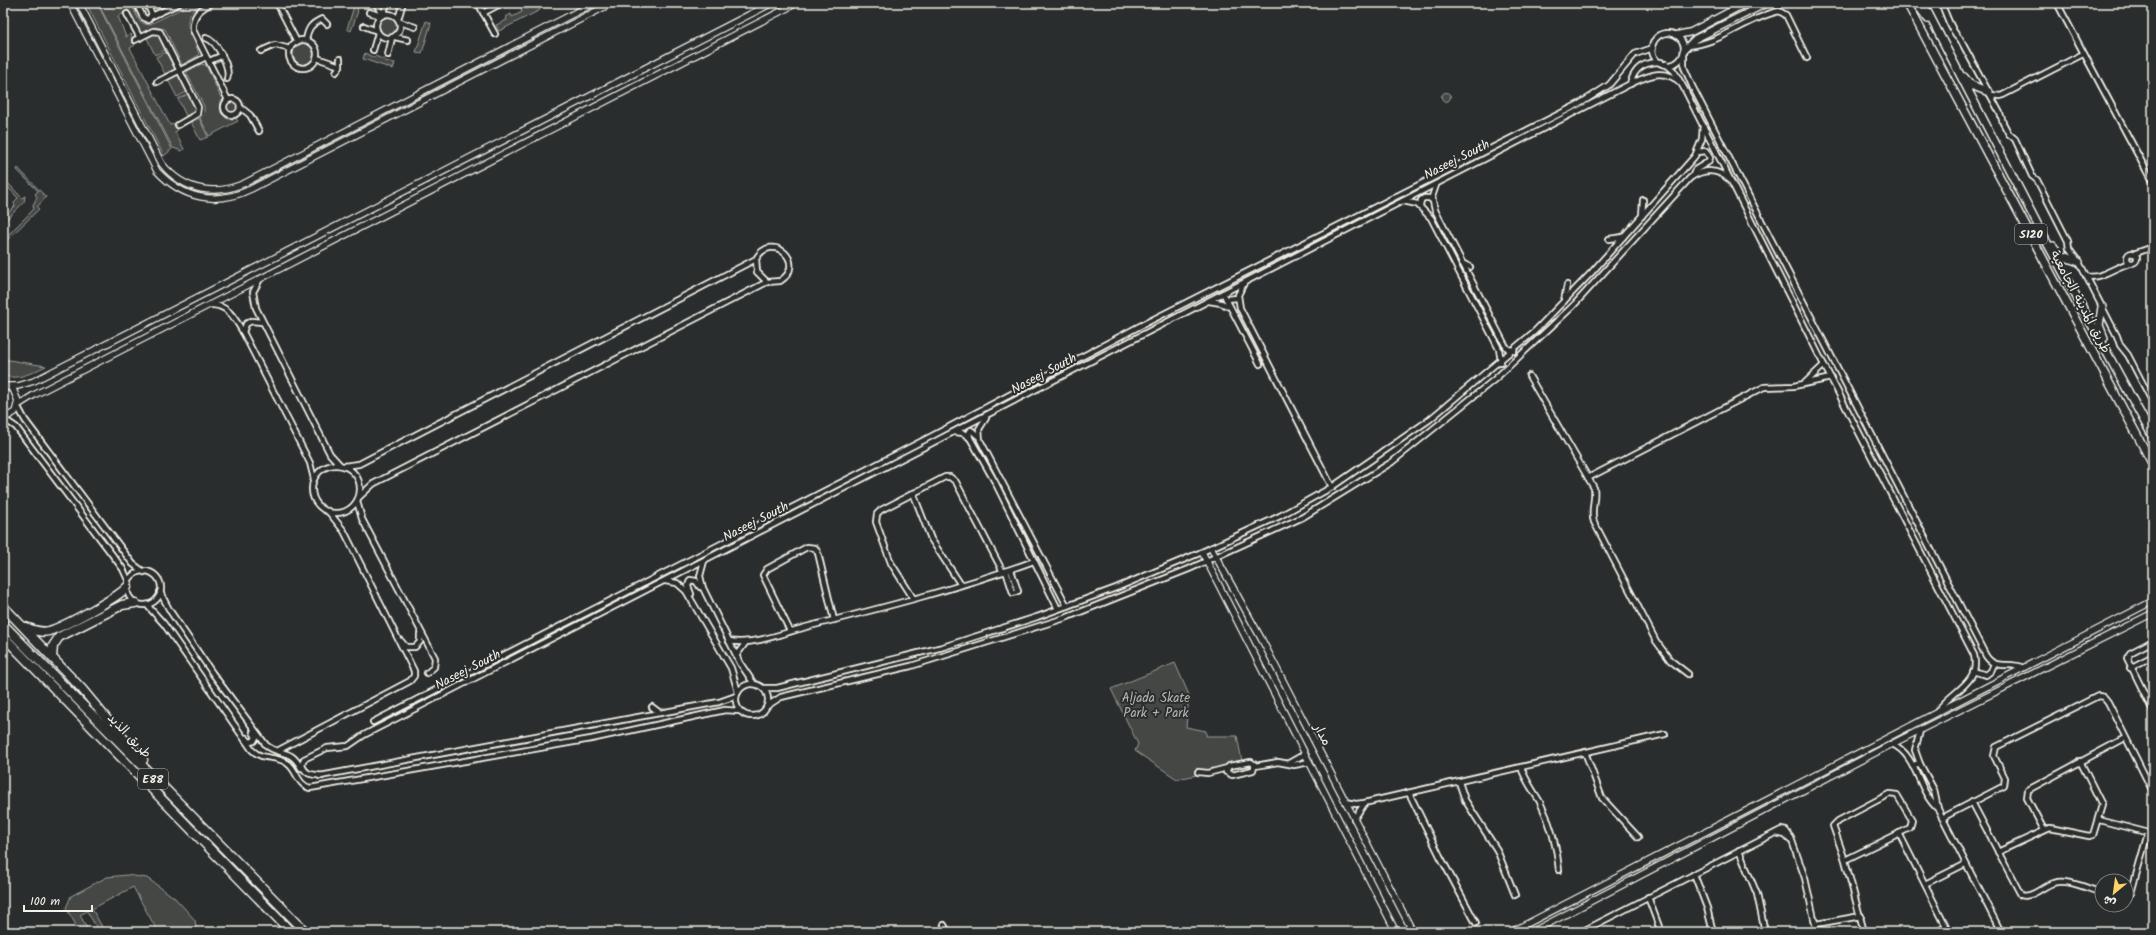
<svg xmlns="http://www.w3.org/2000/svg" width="2156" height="935" viewBox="0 0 2156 935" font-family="Kalam,'Playpen Sans Arabic',sans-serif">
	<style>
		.green { fill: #444645; stroke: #9c9c96 }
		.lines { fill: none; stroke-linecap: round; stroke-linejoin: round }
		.minor-casing { stroke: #f4f1e8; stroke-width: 8 }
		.tertiary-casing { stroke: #f4f1e8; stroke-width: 8 }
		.secondary-casing { stroke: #f4f1e8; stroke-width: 9 }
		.primary-casing { stroke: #f4f1e8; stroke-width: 10 }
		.motorway-casing { stroke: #f4f1e8; stroke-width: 11 }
		.minor { stroke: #2a2d2e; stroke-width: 4.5 }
		.tertiary { stroke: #2a2d2e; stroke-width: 5.5 }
		.secondary { stroke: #2a2d2e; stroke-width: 6 }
		.primary { stroke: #2a2d2e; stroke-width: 7 }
		.motorway { stroke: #2a2d2e; stroke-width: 8 }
		.labels { text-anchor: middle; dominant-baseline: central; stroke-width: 4; stroke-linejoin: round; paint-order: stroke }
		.shield { fill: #2a2d2e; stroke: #b7b6b0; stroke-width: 1 }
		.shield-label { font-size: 12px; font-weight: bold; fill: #f4f1e8 }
		.street-label { font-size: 13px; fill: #f4f1e8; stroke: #2a2d2e }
		.park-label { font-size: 13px; fill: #b6b5af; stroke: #2a2d2e }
	</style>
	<rect width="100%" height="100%" fill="#2a2d2e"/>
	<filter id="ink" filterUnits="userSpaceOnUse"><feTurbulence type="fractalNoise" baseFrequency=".025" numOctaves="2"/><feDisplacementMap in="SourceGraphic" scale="8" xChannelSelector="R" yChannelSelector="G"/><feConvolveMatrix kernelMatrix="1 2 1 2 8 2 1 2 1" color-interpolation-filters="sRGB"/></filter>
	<g filter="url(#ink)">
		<g class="green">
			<polygon points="86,3 97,3 172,149 164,156"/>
			<path d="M98,3H118L121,8L128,3H133L132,6L140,22L148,25L193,3H201C175,22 195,35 199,55L182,65L165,29L155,27L141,34L129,11L118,16L126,37L131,34L135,45L130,48L170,125L174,124L178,130L175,132L184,149L182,151L173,148Z"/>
			<polygon points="151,3 171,3 157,10"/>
			<polygon points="355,3 361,3 357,10 358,11 351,31 347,29"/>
			<polygon points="537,4 540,10 499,31 496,25 507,20 506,17 511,14 512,17 522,12 521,9 525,7 526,9"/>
			<circle cx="388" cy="26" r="9"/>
			<polygon points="426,21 431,23 422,53 416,52"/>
			<polygon points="157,33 165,50 155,55 147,38"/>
			<circle cx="304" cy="54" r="11"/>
			<polygon points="166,52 175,69 165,74 156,57"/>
			<polygon points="365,53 374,58 375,56 385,60 384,61 395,63 393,69 363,59"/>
			<polygon points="201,64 206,65 221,98 220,105 221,113 226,118 232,120 236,118 238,121 209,136 200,118 204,113 204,106 186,72"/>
			<polygon points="178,75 187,92 177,97 168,80"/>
			<circle cx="1446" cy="97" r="4.5"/>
			<polygon points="188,94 196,111 186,116 178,99"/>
			<circle cx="232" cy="107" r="6"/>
			<polygon points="199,118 208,137 200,140 191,122"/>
			<polygon points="18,168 46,197 37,207 39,209 3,244 3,240 34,209 33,205 37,197 35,194 38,191 17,170"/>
			<polygon points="7,182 22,198 25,196 24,202 6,220 3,214 7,214 15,206 14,202 18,198 5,184"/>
			<path d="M3,359L46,366C31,373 20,380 3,376Z"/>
			<polygon points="1175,663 1189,695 1186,727 1206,731 1206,736 1237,736 1243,766 1177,779 1135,751 1138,744 1111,689"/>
			<polygon points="127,875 147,878 175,898 195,920 196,927 194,932 158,932 133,887 92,909 105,932 99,932 87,911 80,915 89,932 80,932 66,908 71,896 107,877"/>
		</g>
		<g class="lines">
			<defs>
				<g id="minor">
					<polyline points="136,3 143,17 148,20 152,14 146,3"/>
					<path d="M212,3C199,9 192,16 193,30L228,100"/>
					<polyline points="277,3 297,42"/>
					<polyline points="376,3 382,15"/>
					<polyline points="478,3 495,34"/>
					<path d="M1941,3C1947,15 1950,30 1960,39L2000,113L2003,123L2009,134L2015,139L2032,176L2037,180L2068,241L2069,249L2080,264L2117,336L2120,345L2128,355L2153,403"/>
					<polyline points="2057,3 2153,183"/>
					<polyline points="369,12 381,16"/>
					<polyline points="483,13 502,3"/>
					<polyline points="127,14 140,38"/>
					<circle cx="388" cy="26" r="12"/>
					<polyline points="383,15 387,3"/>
					<polyline points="152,16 180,3"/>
					<polyline points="398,19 402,6"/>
					<polyline points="400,22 415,27"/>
					<polyline points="364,26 377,31"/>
					<circle cx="1668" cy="49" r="16"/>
					<polyline points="395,37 408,40"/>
					<path d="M206,38C217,41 231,68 227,79"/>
					<polyline points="135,40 153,31 160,32 198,107 197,114 178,125"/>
					<path d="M306,40C308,28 311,24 322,19L327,24"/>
					<circle cx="303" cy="54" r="14"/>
					<path d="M1687,46C1721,44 1746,18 1779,11L1786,15L1807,58"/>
					<polyline points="373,50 378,33"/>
					<polyline points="261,51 275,45 290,49"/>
					<path d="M1684,53V67L1692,86L1986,656C1996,671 2010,661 2023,668"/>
					<polyline points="388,55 392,38"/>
					<polyline points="317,58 340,66"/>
					<polyline points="209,61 221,56"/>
					<path d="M1666,64L1674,71L1685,90L1824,365L1974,655C1981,684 1949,692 1937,712"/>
					<polyline points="336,72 340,66 340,59"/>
					<polyline points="157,82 206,57"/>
					<path d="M1630,84C1635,67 1644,62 1661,62"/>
					<polyline points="1991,95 2001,96 2083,54"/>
					<circle cx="232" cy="107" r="8"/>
					<polyline points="240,107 250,115 259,131"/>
					<polyline points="1693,175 1695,170 1708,162 1710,158 1706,151 1698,152"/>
					<polyline points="1436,185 1432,197 1435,210 1505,345 1508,349 1514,351"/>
					<polyline points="1403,201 1417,204 1431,218 1499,349 1501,362"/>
					<polyline points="1420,206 1421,200 1424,198 1429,198 1432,200"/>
					<polyline points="1642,216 1643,200"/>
					<polyline points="1609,239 1623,237"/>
					<circle cx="2132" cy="258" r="5"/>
					<polyline points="2133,254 2153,247"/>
					<polyline points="1462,263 1470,267"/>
					<path d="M2086,276C2100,280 2116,266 2130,263"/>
					<polyline points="260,279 253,292 256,308 330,454 340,465"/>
					<polyline points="1244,283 1238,295 1240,308 1332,487"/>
					<polyline points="1223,293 1260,364"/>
					<polyline points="1226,299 1238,298"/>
					<polyline points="1209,301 1221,303 1230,307"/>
					<polyline points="1564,301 1567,285"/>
					<path d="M210,305C228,304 235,319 243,332L310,463L314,479"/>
					<polyline points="243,332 246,324 251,321 262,322"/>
					<path d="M1529,376L1594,488C1596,500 1590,511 1594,522L1656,641L1670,660L1688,674"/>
					<polyline points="1805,383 1824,365"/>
					<polyline points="18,407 25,420 133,564 144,572"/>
					<polyline points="986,418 979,429 980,440 1067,606"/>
					<polyline points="4,419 16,427 123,569 129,582"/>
					<polyline points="955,432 963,433 970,438 995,482 1058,609"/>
					<polyline points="970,438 969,433 971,430 978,436"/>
					<circle cx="336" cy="489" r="24"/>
					<path d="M344,466L359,464L756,259C772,230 808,264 780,281L767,282L757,272L756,259"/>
					<polyline points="1588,478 1764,387 1794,386 1831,378"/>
					<polyline points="913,493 931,539 961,585"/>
					<polyline points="359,497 373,484 767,282"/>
					<polyline points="357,501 362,519 435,658 434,667 427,673"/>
					<polyline points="704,561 700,576 703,588 740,663 754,684"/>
					<polyline points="1006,571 1013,593 1018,591 1011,570"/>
					<circle cx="144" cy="588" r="17"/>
					<polyline points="665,581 677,583 686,591 731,668 738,692"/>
					<path d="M160,592L170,611L213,674L266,745C280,757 290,747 301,768"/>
					<polyline points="691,594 688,586 690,580 696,581 700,587"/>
					<polyline points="913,598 891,563 876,522 877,514 881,510 945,477 950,477 956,482 1003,572"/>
					<path d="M147,605L164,624L252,750C263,761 276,755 287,763C297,769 297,785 310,788L591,739L725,710L740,711"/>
					<polyline points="790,631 763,575 767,569 807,547 815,548 818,553 834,620"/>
					<polyline points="401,641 406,647 415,647 420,642 420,634"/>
					<path d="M729,641C751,646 784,633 806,627C882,608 960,588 1034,561"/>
					<polyline points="2153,641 2130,653 2127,658 2153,711"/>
					<polyline points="736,656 746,642"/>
					<polyline points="2130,668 2153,656"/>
					<polyline points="1973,671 1986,675 1991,671 1994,664"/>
					<circle cx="752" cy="700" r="16"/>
					<polyline points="763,688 777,688 943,647 1037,617 1116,588 1202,552 1280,516 1332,487 1429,420 1535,331 1592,272 1695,156 1702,139 1703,125"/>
					<path d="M767,706L781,697L911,666L1065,618L1189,569L1303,517L1392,462L1495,379L1573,306L1690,178C1704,168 1718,169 1730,180"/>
					<polyline points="652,707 660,713"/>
					<polyline points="373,722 932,436 1138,327 1581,103 1609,85 1635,54 1653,48"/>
					<polyline points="1920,731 1915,750 1920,764"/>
					<polyline points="246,738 250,742 254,741 256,737 253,732"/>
					<path d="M1892,744C1918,755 1917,791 1938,809L1934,790L1920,764H1916L1913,767"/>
					<polyline points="279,750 410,681 414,676 414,671 344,531 328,511"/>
					<polyline points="1585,752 1602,798 1638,837"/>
					<polygon points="1251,762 1255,765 1253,770 1232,775 1226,772 1229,766"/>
					<polyline points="1289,763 1305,754"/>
					<polyline points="1255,766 1278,762 1294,765 1310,762"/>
					<path d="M1521,767C1525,780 1533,790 1540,802C1551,824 1557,846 1559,870"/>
					<polyline points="1198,772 1208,773 1227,768"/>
					<polyline points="320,776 719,702 736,696"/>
					<path d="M322,776C313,774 306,776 302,765L304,759L327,748L348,746L364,735L1630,84C1648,76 1664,67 1681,83"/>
					<polyline points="1459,782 1465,800 1497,850 1515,895"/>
					<polyline points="1409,793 1440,856 1476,923"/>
					<polyline points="1345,802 1356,804 1364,803 1665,734"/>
					<path d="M1972,802L2021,895C2031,899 2043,886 2053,883C2067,878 2088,889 2102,893"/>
					<polyline points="1938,809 2001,932"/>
					<polyline points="1942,818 2004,786 2005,778 1994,756 1996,747 2098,696 2104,697 2108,702 2153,792"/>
					<polyline points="1354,819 1364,804"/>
					<polyline points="2099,820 2153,834"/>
					<polyline points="2044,830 2027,798 2028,790 2125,738"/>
					<polyline points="1776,833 1785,835 1790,840"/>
					<polyline points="1899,833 1949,932"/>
					<polyline points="1739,851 1757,894 1765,932"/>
					<polyline points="1998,852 2050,828 2089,836 2093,835 2102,805 2080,761"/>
					<polyline points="1845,860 1910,828 1912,820 1897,795 1889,794 1838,821 1833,826 1845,860 1864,932"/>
					<polyline points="1694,874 1707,908 1713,932"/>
					<polyline points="1925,884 1965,864"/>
					<polyline points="1648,897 1661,932"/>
					<polyline points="2126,899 2131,893 2148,833"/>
					<polyline points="1816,924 1861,916"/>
					<polyline points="944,925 948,932"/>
					<polyline points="1581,932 1781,830 1786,831 1791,838 1805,878 1817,932"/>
					<polyline points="1936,932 1946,927"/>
				</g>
				<g id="tertiary">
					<path d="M70,3L157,171C183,199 216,206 251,189L612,3"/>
					<path d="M79,3L162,164C184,191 216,197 247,182L594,3"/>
					<polyline points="3,385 13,389 18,401 15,412 3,419"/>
					<polyline points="7,386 18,386 34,381 772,3"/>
					<polyline points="18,405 34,395 797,3"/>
					<polyline points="1211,548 1262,640 1413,932"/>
					<polyline points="1202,552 1396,932"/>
					<polyline points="1511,932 2153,601"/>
					<polyline points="1532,932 1892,744 2153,613"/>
				</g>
				<g id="secondary">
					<polyline points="1677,35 1691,32 1746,3"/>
					<polyline points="1684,50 1695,39 1767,3"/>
				</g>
				<g id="primary">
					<polyline points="1907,3 2153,465"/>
					<polyline points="1916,3 1928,19"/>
					<polyline points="1923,3 2045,239 2153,437"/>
					<polyline points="1964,77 1971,85 1989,92"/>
					<polyline points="2053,246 2060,255 2079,262"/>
					<polyline points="2102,307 2099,325 2104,338"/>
				</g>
				<g id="motorway">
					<polyline points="3,606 82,689 116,730 143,760"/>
					<polyline points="3,624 306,932"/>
					<path d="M25,627C33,630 41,633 49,631C63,627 119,597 127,587"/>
					<polyline points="3,636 291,932"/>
					<polyline points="52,657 53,646 59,637 122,605 135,603"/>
				</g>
			</defs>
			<use href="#minor" class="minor-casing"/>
			<use href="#tertiary" class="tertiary-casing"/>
			<use href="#secondary" class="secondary-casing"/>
			<use href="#primary" class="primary-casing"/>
			<use href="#motorway" class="motorway-casing"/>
			<use href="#minor" class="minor"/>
			<use href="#tertiary" class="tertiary"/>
			<use href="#secondary" class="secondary"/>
			<use href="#primary" class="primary"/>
			<use href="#motorway" class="motorway"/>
		</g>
	</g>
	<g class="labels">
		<g class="shield">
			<rect x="2015" y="224" width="32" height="20" rx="3"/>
			<rect x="138" y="769" width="30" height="20" rx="3"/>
		</g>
		<g class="shield-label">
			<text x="2031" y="234">S120</text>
			<text x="153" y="779">E88</text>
		</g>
		<g class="street-label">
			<text transform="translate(1457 160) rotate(-27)">Naseej South</text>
			<text transform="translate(2080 302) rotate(62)">طريق المدينة الجامعية</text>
			<text transform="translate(1044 374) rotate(-28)">Naseej South</text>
			<text transform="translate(756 522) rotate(-27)">Naseej South</text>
			<text transform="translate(468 670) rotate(-27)">Naseej South</text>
			<text transform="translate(1322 735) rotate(63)">مدار</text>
			<text transform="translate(129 736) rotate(46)">طريق الذيد</text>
		</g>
		<g class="park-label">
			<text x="1156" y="698">Aljada Skate<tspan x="1156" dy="15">Park + Park</tspan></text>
		</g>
	</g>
	<rect width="2156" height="935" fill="none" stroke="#2a2d2e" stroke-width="16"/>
	<rect x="8" y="8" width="2140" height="919" fill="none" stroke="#f4f1e8" stroke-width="1.5" filter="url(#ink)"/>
	<g transform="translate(2114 893) rotate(209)"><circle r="19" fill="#2a2d2e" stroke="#7b7b78"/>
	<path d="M0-3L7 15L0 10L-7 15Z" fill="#ffd166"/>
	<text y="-6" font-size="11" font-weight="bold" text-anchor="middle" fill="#f4f1e8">ش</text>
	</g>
	<path d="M24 905v6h68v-6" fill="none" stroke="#f4f1e8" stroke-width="2"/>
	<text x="30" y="905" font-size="12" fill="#f4f1e8" stroke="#2a2d2e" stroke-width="3" paint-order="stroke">100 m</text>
</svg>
